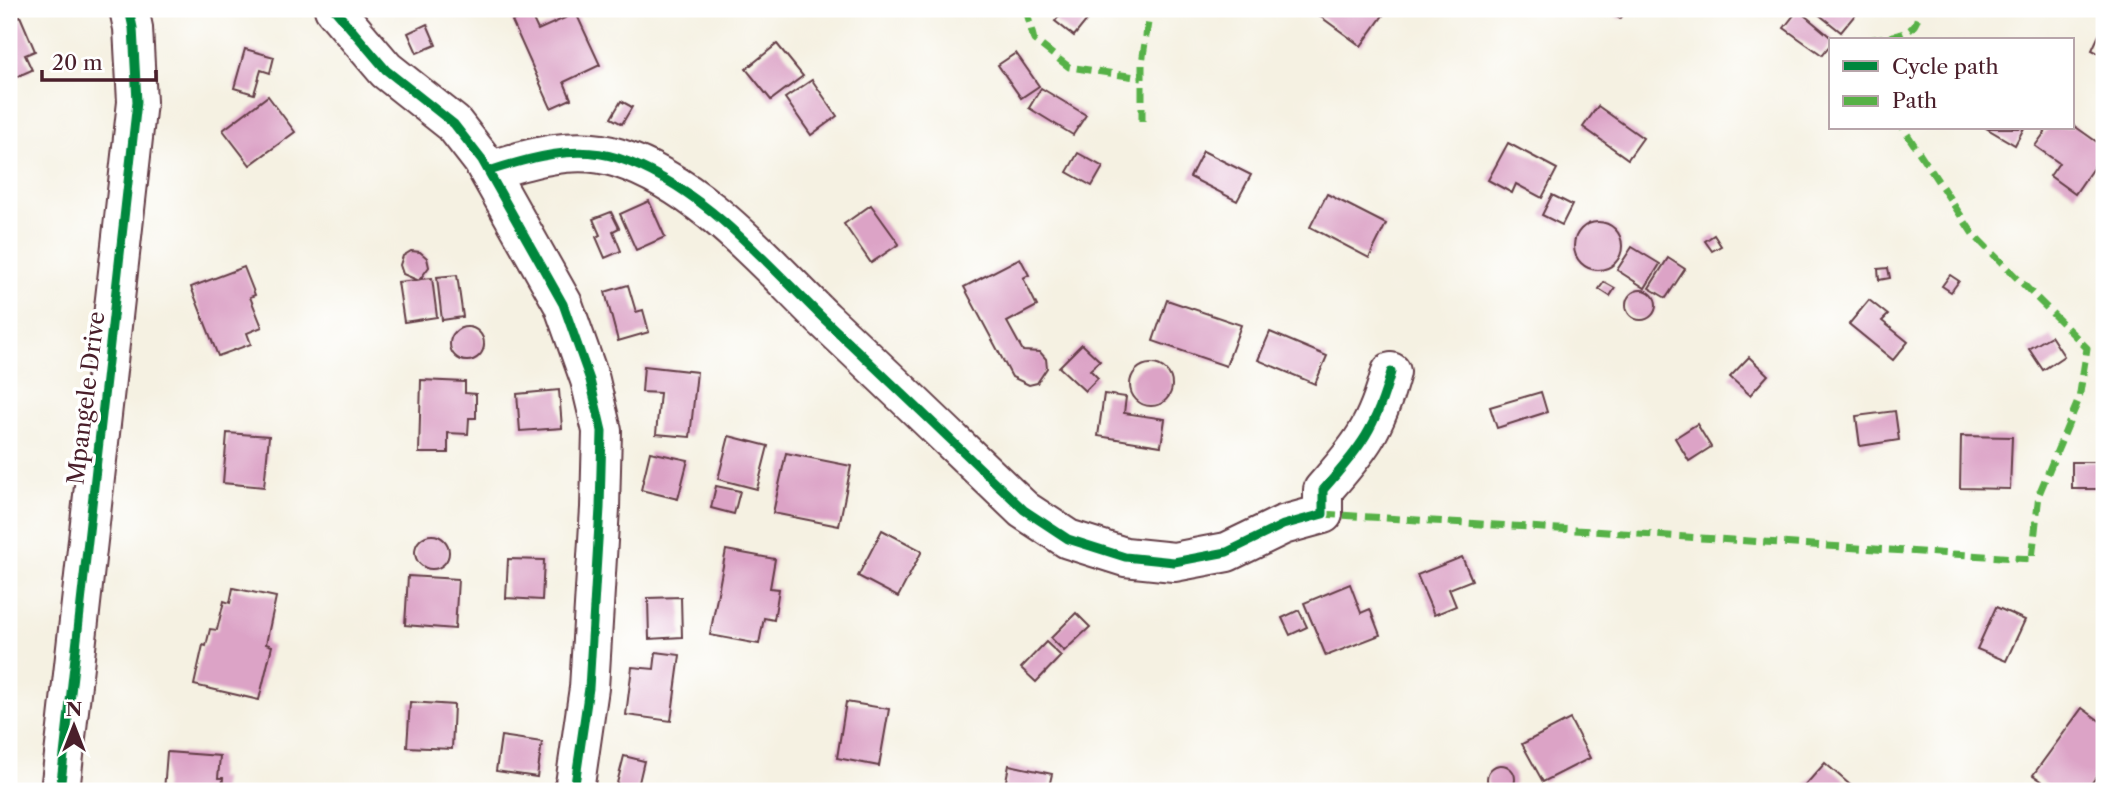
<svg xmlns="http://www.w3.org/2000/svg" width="2113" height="800" viewBox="0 0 2113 800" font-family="'Libre Caslon Text',serif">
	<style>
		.building { fill: #dca3c6 }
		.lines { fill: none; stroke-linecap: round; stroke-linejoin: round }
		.street-casing { stroke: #643e46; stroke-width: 42 }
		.street { stroke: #fff; stroke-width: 38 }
		.quiet { stroke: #57b146; stroke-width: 7; stroke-dasharray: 14 7; stroke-linecap: butt }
		.cycleway-casing { stroke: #fff; stroke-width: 13 }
		.cycleway { stroke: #00873e; stroke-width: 9 }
		.labels { text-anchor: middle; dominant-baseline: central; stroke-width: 7; stroke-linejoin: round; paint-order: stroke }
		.street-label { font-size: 23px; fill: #4a1f2b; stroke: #fff }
	</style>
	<rect width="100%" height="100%" fill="#fff"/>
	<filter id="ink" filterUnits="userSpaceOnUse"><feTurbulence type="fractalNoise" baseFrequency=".0143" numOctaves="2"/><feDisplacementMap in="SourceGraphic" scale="14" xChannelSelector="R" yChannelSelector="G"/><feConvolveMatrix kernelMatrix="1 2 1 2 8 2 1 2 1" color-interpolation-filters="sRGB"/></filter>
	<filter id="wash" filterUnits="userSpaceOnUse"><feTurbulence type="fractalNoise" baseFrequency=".00686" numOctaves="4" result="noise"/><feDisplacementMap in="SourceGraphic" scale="28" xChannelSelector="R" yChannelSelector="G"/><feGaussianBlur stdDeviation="1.57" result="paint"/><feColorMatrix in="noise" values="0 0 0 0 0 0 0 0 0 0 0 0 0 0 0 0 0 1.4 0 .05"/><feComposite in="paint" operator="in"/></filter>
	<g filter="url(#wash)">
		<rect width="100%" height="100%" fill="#f5f1e2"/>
		<g id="blocks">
			<g class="building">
				<polygon points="1065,9 1072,9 1087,20 1074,36 1055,21"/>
				<polygon points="1310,9 1382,9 1386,11 1361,46"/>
				<polygon points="1606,9 1628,9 1620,19"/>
				<polygon points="1812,9 1847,9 1855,15 1841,32"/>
				<polygon points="1798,10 1834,40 1822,55 1784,28"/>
				<polygon points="530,13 538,30 576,13 600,65 564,82 571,99 551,108 512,21"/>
				<polygon points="20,16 35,51 25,55 32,70 9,80 9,20"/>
				<polygon points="427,24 436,45 417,53 408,33"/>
				<polygon points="2099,35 2104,38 2104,56 2092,50"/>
				<polygon points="777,44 803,76 771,100 746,69"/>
				<polygon points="245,49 274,57 270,73 261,70 254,94 234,88"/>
				<polygon points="1016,53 1039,86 1021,98 998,65"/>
				<polygon points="812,80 837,116 811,135 785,98"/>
				<polygon points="1041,88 1086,115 1073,135 1029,108"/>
				<polygon points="268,96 295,132 250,165 223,130"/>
				<polygon points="621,101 632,107 622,124 611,118"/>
				<polygon points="1598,106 1643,138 1628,159 1583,127"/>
				<polygon points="2073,125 2104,147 2104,152 2075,194 2050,176 2059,163 2035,146 2048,128 2073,128"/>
				<polygon points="1986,128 2024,128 2015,145"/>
				<polygon points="1508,143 1557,169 1542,198 1516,184 1512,193 1488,180"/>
				<polygon points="1203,151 1251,175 1237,201 1190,177"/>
				<polygon points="1078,153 1103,167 1092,186 1067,172"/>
				<polygon points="1327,194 1386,224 1369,258 1310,227"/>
				<polygon points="1552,195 1572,205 1562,225 1542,215"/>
				<polygon points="649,201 665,237 636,250 620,214"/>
				<polygon points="871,205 899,244 871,263 844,224"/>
				<polygon points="611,212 619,228 613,231 621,251 605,258 596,237 600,235 593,219"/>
				<circle cx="1598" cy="246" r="24"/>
				<polygon points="1714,235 1721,246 1712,251 1705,241"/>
				<polygon points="1632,247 1660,264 1645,288 1617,270"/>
				<polygon points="411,251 420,252 427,258 429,267 420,279 432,278 437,317 404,322 398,282 417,280 403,274 400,265 403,256"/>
				<polygon points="1020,258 1029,275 1023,278 1037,306 1007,322 1023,351 1040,352 1046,359 1047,368 1037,383 1029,385 1012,377 964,287"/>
				<polygon points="1668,258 1685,269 1666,298 1649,288"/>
				<polygon points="244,267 255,295 250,297 262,327 247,333 251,344 218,356 191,287"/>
				<polygon points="1888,268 1890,278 1879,280 1878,269"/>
				<polygon points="457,275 463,317 442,320 437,277"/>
				<polygon points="1950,275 1959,281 1951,292 1942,286"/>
				<polygon points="1604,282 1615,288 1610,296 1599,289"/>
				<polygon points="628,285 636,312 643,310 649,332 618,341 605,292"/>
				<circle cx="1641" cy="305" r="15"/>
				<polygon points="1167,300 1241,325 1226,366 1153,341"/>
				<polygon points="1869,300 1888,315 1882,321 1908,342 1893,360 1849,324"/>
				<circle cx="467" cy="344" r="17"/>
				<polygon points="1270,332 1327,356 1315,384 1258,360"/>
				<polygon points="2051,336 2064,356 2043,370 2029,349"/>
				<polygon points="1082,344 1100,361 1090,370 1098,378 1085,391 1059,367"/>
				<polygon points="1749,357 1768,375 1750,395 1730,377"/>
				<circle cx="1151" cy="385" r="21"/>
				<polygon points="644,366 697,372 690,437 656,434 660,393 642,392"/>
				<polygon points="421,380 465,382 465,393 476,394 476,418 469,418 468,434 448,433 448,453 419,453"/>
				<polygon points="559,390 562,428 520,431 517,394"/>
				<polygon points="1541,392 1547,412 1497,428 1490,407"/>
				<polygon points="1104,394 1126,397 1124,413 1165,419 1161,446 1098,436"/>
				<polygon points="1895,411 1899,440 1860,446 1856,416"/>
				<polygon points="1697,424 1711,447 1689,461 1675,438"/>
				<polygon points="227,433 269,436 264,487 223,483"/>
				<polygon points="729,436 768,446 757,489 718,479"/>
				<polygon points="1961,436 2012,437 2010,489 1960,488"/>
				<polygon points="650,452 688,460 678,499 641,490"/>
				<polygon points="786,453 851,466 839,526 773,513"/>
				<rect x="2072" y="462" width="26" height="27"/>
				<polygon points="716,486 740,491 734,514 711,508"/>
				<polygon points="882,530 922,551 898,597 858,576"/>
				<circle cx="432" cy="552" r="17"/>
				<polygon points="726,550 775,559 770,588 779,589 774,620 764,618 759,644 710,635"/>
				<polygon points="1462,557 1472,580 1449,589 1456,606 1434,615 1417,575"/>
				<polygon points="508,559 544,560 542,600 506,598"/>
				<polygon points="408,576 458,579 455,629 405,625"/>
				<polygon points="1350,584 1361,613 1370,609 1380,635 1326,656 1304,603"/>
				<polygon points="233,588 276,597 266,644 272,646 259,700 194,685 203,645 206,646 210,629 217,630 224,601 230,603"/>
				<polygon points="681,597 682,637 649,639 648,598"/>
				<polygon points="1996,607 2025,620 2006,661 1977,649"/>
				<polygon points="1299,610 1307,627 1290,635 1282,618"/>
				<polygon points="1076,613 1090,627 1064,651 1051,638"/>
				<polygon points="1046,642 1061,656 1036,682 1021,668"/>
				<polygon points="656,652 680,655 671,721 626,715 632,667 654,669"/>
				<polygon points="2104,663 2104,691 2099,676"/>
				<polygon points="410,702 454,705 452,749 407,747"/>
				<polygon points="846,702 889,709 879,766 837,758"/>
				<polygon points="2082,708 2104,724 2104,766 2086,791 2056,791 2033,775"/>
				<polygon points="1570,719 1590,758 1543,782 1522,744"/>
				<polygon points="501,736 542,742 537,777 496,771"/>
				<polygon points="167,752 220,756 218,778 223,778 222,791 164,791"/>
				<polygon points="624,756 644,761 637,791 615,791"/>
				<polygon points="1825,763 1857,791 1800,791"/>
				<circle cx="1501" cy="779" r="14"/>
				<polygon points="1009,765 1052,774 1048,791 1004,791"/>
			</g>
		</g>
	</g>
	<g filter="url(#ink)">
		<use href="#blocks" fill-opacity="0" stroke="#643e46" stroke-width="2"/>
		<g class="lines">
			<defs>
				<g id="street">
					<polyline points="334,9 386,70 454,124 482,160 563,304 590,380 602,431 600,508 589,688 574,791"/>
					<path d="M489,171C529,158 576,144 618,158C701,185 764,261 825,320C892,383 958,447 1024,510L1068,539L1125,557L1174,562L1227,552L1283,525L1323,514V490C1361,447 1376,428 1391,372"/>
					<polyline points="60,791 137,102 133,28 129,9"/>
				</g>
			</defs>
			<use href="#street" class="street-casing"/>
			<use href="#street" class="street"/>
			<g class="quiet">
				<polyline points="1026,9 1034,40 1069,67 1142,78"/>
				<path d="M1869,40C1889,35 1920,39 1918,9"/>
				<polyline points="1142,121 1142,63 1150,9"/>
				<polyline points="1323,514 2032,559 2039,494 2079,399 2087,348 1973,234 1903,128"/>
			</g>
			<defs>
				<g id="cycleway">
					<polyline points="334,9 386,70 454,124 482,160 563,304 590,380 602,431 600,508 589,688 574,791"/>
					<path d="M489,171C529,158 576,144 618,158C701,185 764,261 825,320C892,383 958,447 1024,510L1068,539L1125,557L1174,562L1227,552L1283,525L1323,514V490C1361,447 1376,428 1391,372"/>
					<polyline points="60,791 137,102 133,28 129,9"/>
				</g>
			</defs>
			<use href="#cycleway" class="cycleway-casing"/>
			<use href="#cycleway" class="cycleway"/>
		</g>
	</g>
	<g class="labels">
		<g class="street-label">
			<text transform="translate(86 398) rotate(-83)">Mpangele Drive</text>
		</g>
	</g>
	<rect width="2113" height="800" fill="none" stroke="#fff" stroke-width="35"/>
	<rect x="1829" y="38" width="245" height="91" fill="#ffffff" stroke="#b7a5aa" stroke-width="2"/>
	<rect x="1843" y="61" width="35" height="10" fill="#00873e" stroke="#b7a5aa" stroke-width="2"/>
	<text x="1892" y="74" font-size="21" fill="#4a1f2b">Cycle path</text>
	<rect x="1843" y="96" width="35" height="10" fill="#57b146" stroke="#b7a5aa" stroke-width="2"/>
	<text x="1892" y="108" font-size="21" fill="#4a1f2b">Path</text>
	<g transform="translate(74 726)" stroke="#ffffff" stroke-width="5" paint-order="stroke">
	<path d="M0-5L12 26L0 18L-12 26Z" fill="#4a1f2b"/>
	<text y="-10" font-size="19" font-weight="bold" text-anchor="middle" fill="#4a1f2b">N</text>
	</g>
	<path d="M42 70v10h114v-10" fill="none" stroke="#4a1f2b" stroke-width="3.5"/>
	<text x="52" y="70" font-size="21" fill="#4a1f2b" stroke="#ffffff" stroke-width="5" paint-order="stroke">20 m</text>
</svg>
